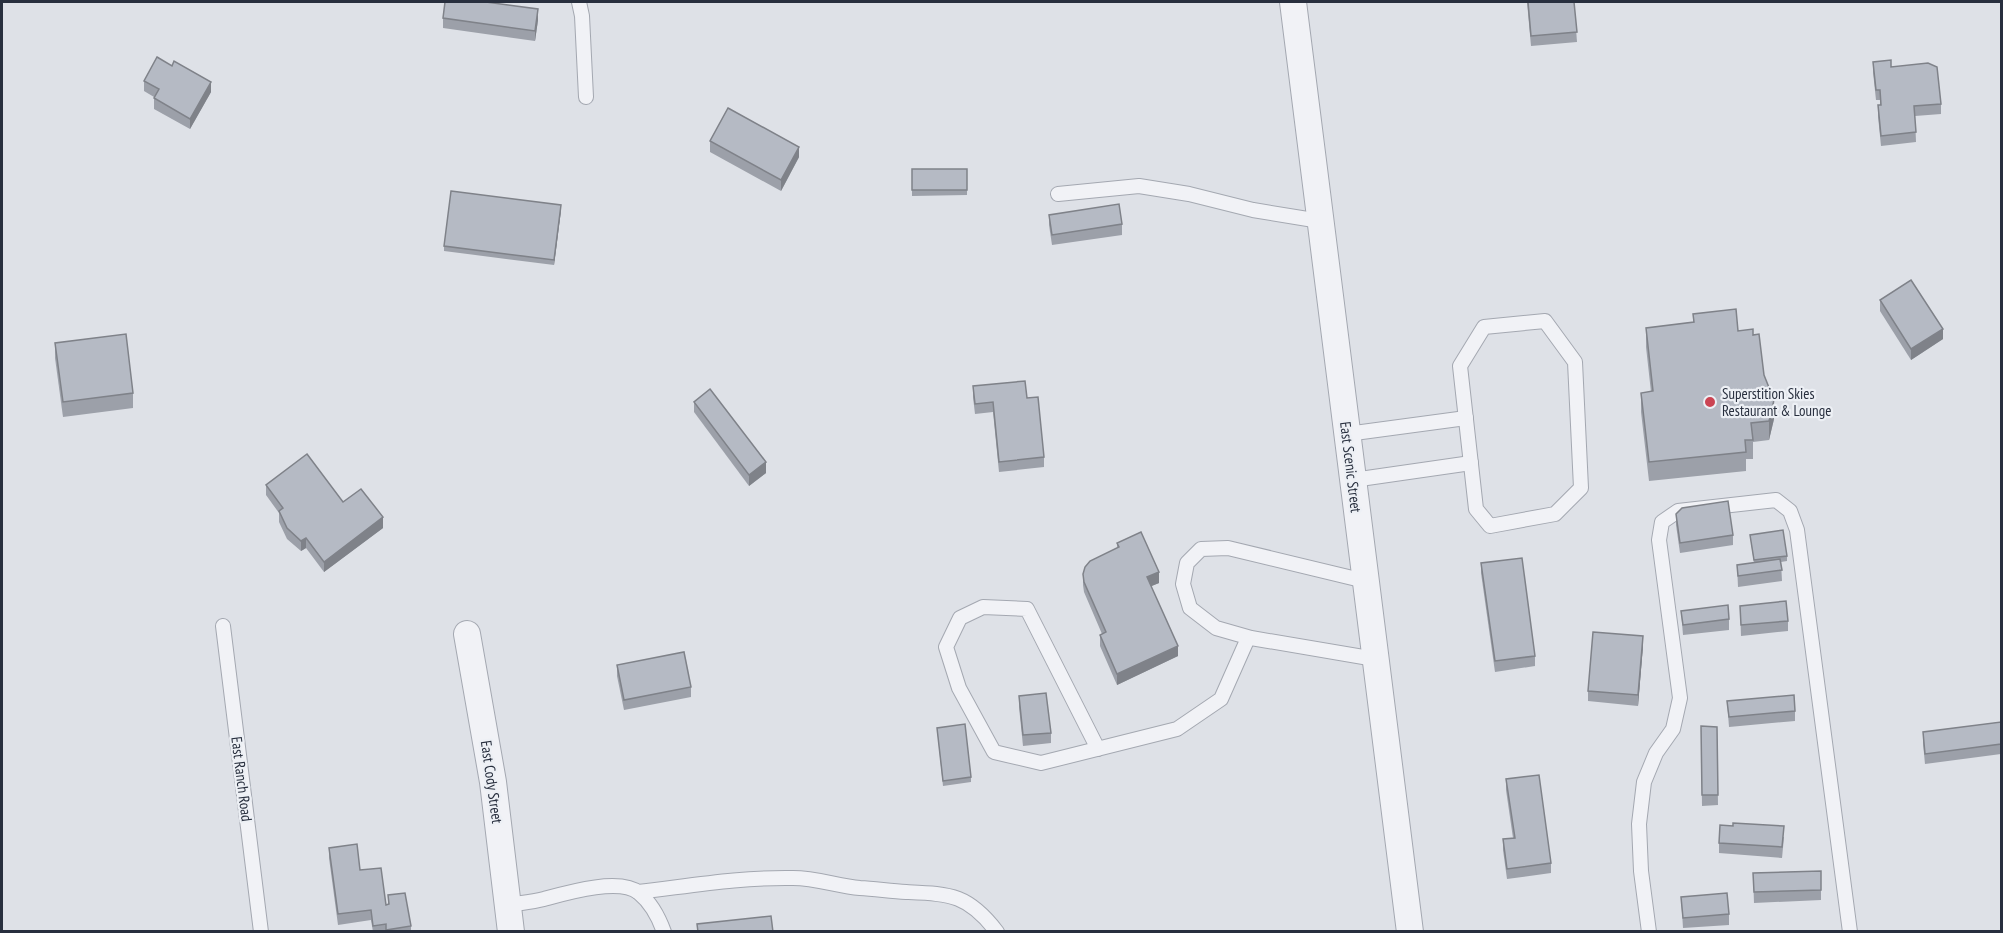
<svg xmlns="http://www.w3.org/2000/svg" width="2003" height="933" viewBox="0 0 2003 933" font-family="'PT Sans Narrow',sans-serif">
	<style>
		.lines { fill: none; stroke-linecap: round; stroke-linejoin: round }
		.service-casing { stroke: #a4a8b1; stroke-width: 16 }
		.minor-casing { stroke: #a4a8b1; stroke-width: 28 }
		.service { stroke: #f1f2f6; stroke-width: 14 }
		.minor { stroke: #f1f2f6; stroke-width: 26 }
		.wall { fill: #9ca0a9 }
		.shaded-wall { fill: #7f8289 }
		.building { fill: #b5bac4; stroke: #7f8289; stroke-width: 1.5 }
		.poi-dot { fill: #cb4453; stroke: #edf0f5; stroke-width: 2 }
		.labels { text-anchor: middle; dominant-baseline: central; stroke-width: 4.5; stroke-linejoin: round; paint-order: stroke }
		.poi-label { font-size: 15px; fill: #282f3e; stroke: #edf0f5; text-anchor: start }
		.street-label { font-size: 15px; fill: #282f3e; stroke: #edf0f5 }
	</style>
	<rect width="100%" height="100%" fill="#dee1e7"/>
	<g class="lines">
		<defs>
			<g id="service">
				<polyline points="579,2 582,16 586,97"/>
				<polyline points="1058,194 1139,186 1189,194 1253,210 1320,221"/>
				<polygon points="1545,321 1575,362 1581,488 1555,514 1490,526 1476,509 1460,366 1484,327"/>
				<polyline points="1347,434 1466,418"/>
				<polyline points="1353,480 1471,463"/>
				<polyline points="1365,581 1228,548 1201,549 1187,563 1183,584 1190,608 1216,628 1251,638 1375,659"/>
				<polyline points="223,626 261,932"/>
				<polyline points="1098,749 1027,609 983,607 960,618 946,647 959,688 994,752 1041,763 1177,729 1221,699 1248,638"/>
				<path d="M638,892C690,886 741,877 793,878C816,878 838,886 860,888C875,889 891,891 906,892C950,894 968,894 997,932"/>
				<path d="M508,905C520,903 532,902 544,899C566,893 620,877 639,893C650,902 659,918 664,932"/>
				<polyline points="1649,932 1641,871 1639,824 1644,782 1656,753 1673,729 1680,698 1659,540 1662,522 1678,511 1776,500 1790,511 1797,530 1850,932"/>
			</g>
			<g id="minor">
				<polyline points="1293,2 1410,932"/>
				<polyline points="467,634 493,782 511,932"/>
			</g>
		</defs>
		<use href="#service" class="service-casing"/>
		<use href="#minor" class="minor-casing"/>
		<use href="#service" class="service"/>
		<use href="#minor" class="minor"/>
	</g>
	<g class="wall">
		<polygon points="1527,2 1574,2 1577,42 1531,46"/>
		<polygon points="443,18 538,20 535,41 443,28"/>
		<polygon points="1873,62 1891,67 1941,104 1941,114 1915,116 1916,142 1881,146 1878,116 1878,105 1880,105 1880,100 1876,100 1873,72"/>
		<polygon points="144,81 211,92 190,129 154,109 154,97 144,91"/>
		<polygon points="710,141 799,157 781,191 710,152"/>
		<polygon points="912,169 967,169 967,195 912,196"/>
		<polygon points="561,210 554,265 444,251 444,246"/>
		<polygon points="1049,215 1122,224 1122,235 1052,245 1049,225"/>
		<polygon points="1880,300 1943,339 1911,360 1880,311"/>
		<polygon points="1693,314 1738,331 1753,335 1774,419 1769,440 1753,442 1753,459 1746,459 1746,471 1649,481 1641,412 1641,393 1651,392 1646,347 1646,328 1693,322"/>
		<polygon points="55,343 133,393 133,408 63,417 55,358"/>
		<polygon points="973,386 1027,398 1044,457 1044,467 999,472 993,412 975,414 973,397"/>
		<polygon points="694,402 766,473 749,486 694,412"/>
		<polygon points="266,485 343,502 383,528 324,572 306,548 301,551 287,539 279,522 279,513 266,495"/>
		<polygon points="1676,514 1733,535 1733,545 1680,553 1676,525"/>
		<polygon points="1750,535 1787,556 1787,561 1781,562 1782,581 1738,587 1737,565 1754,563"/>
		<polygon points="1117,543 1159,583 1151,586 1178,656 1117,685 1100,646 1100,635 1102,634 1084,592 1083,585 1083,574 1117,548"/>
		<polygon points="1481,563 1535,656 1535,666 1495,672 1481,573"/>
		<polygon points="1740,606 1788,621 1788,631 1741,636"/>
		<polygon points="1681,611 1729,619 1729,630 1683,635"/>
		<polygon points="1643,646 1638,706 1588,701 1588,691"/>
		<polygon points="617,665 691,687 691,697 624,710 617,676"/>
		<polygon points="1019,696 1051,733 1051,743 1023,746 1019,707"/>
		<polygon points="1727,701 1795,711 1795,721 1729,727"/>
		<polygon points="2001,722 2001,754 1925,764 1923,743 1923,732"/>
		<polygon points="1701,726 1717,727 1718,805 1702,806"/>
		<polygon points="937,728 971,777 971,782 943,786"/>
		<polygon points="1506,779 1551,863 1551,873 1507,879 1503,850 1503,839 1513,838 1506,790"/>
		<polygon points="1733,826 1784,837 1782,858 1719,853 1719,843"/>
		<polygon points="329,848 360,870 386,905 388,905 388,895 411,926 411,932 373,932 371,920 338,925 329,858"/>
		<polygon points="1821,871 1821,900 1754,903 1753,873"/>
		<polygon points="1681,897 1729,914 1729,925 1683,928"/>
	</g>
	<g class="shaded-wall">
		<polygon points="538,9 538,20 535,41 535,31"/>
		<polygon points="211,82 211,92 190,129 190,119"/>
		<polygon points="799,147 799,157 781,191 781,180"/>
		<polygon points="561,205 561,210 554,265 554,260"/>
		<polygon points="1943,329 1943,339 1911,360 1911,349"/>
		<polygon points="1774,400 1774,419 1769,440 1769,421"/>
		<polygon points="766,462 766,473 749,486 749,475"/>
		<polygon points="383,517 383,528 324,572 324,562"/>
		<polygon points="306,538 306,548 301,551 301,541"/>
		<polygon points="1159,572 1159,583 1147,588 1147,577"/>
		<polygon points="1643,636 1643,646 1638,706 1638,695"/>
		<polygon points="1178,646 1178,656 1117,685 1117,674"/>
	</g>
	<g class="building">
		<polygon points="445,2 486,2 538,9 535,31 443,18"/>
		<polygon points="1528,2 1574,2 1577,32 1531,36"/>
		<polygon points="157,57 172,66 174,61 211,82 190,119 154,98 159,89 144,81"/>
		<polygon points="1891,60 1891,67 1928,63 1937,67 1941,104 1914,106 1916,132 1881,136 1878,105 1881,105 1880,90 1876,90 1873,62"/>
		<polygon points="728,108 799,147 781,180 710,141"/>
		<rect x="912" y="169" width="55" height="21"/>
		<polygon points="451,191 561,205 554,260 444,246"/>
		<polygon points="1119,204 1122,224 1052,235 1049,215"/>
		<polygon points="1911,280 1943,329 1911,349 1880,300"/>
		<polygon points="1736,309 1738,331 1753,329 1753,335 1759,334 1764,375 1774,400 1769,421 1751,423 1753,440 1745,440 1746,452 1649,462 1641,393 1653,391 1646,328 1694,322 1693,314"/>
		<polygon points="126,334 133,393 63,402 55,343"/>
		<polygon points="1025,381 1027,398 1038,397 1044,457 999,462 993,402 975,404 973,386"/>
		<polygon points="710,389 766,462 749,475 694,402"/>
		<polygon points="307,454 343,502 361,489 383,517 324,562 306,538 301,541 287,528 279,511 283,508 266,485"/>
		<polygon points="1728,501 1733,535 1680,543 1676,514 1682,508"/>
		<polygon points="1783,530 1787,556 1754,560 1750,535"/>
		<polygon points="1141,532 1159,572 1147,577 1178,646 1117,674 1100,635 1106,632 1084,582 1083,574 1085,567 1090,561 1119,547 1117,543"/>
		<polygon points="1522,558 1535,656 1495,661 1481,563"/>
		<polygon points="1780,559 1782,570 1738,576 1737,565"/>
		<polygon points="1786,601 1788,621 1741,625 1740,606"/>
		<polygon points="1728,605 1729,619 1683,625 1681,611"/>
		<polygon points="1593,632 1643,636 1638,695 1588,691"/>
		<polygon points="684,652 691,687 624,700 617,665"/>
		<polygon points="1046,693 1051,733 1023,735 1019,696"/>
		<polygon points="1794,695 1795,711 1729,717 1727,701"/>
		<polygon points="2001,722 2001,744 1925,754 1923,732"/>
		<polygon points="965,724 971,777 943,781 937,728"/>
		<polygon points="1701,726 1717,727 1718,795 1702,795"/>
		<polygon points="1539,775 1551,863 1507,869 1503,839 1515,838 1506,779"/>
		<polygon points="1733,823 1784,826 1782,847 1719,843 1720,825 1733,826"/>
		<polygon points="357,844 360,870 381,868 386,905 389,904 388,895 405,893 411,926 386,930 386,924 373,926 371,910 338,914 329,848"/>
		<polygon points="1821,871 1821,890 1754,892 1753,873"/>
		<polygon points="1727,893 1729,914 1683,918 1681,897"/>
		<polygon points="771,916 773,932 698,932 697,924"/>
	</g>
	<circle class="poi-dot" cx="1710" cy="402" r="6"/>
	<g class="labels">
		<g class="poi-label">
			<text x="1722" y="393">Superstition Skies<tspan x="1722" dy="17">Restaurant &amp; Lounge</tspan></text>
		</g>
		<g class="street-label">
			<text transform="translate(1351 467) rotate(83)">East Scenic Street</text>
			<text transform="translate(242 779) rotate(83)">East Ranch Road</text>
			<text transform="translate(492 782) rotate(82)">East Cody Street</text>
		</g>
	</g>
	<rect width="2003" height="933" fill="none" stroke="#282f3e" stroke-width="6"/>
</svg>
